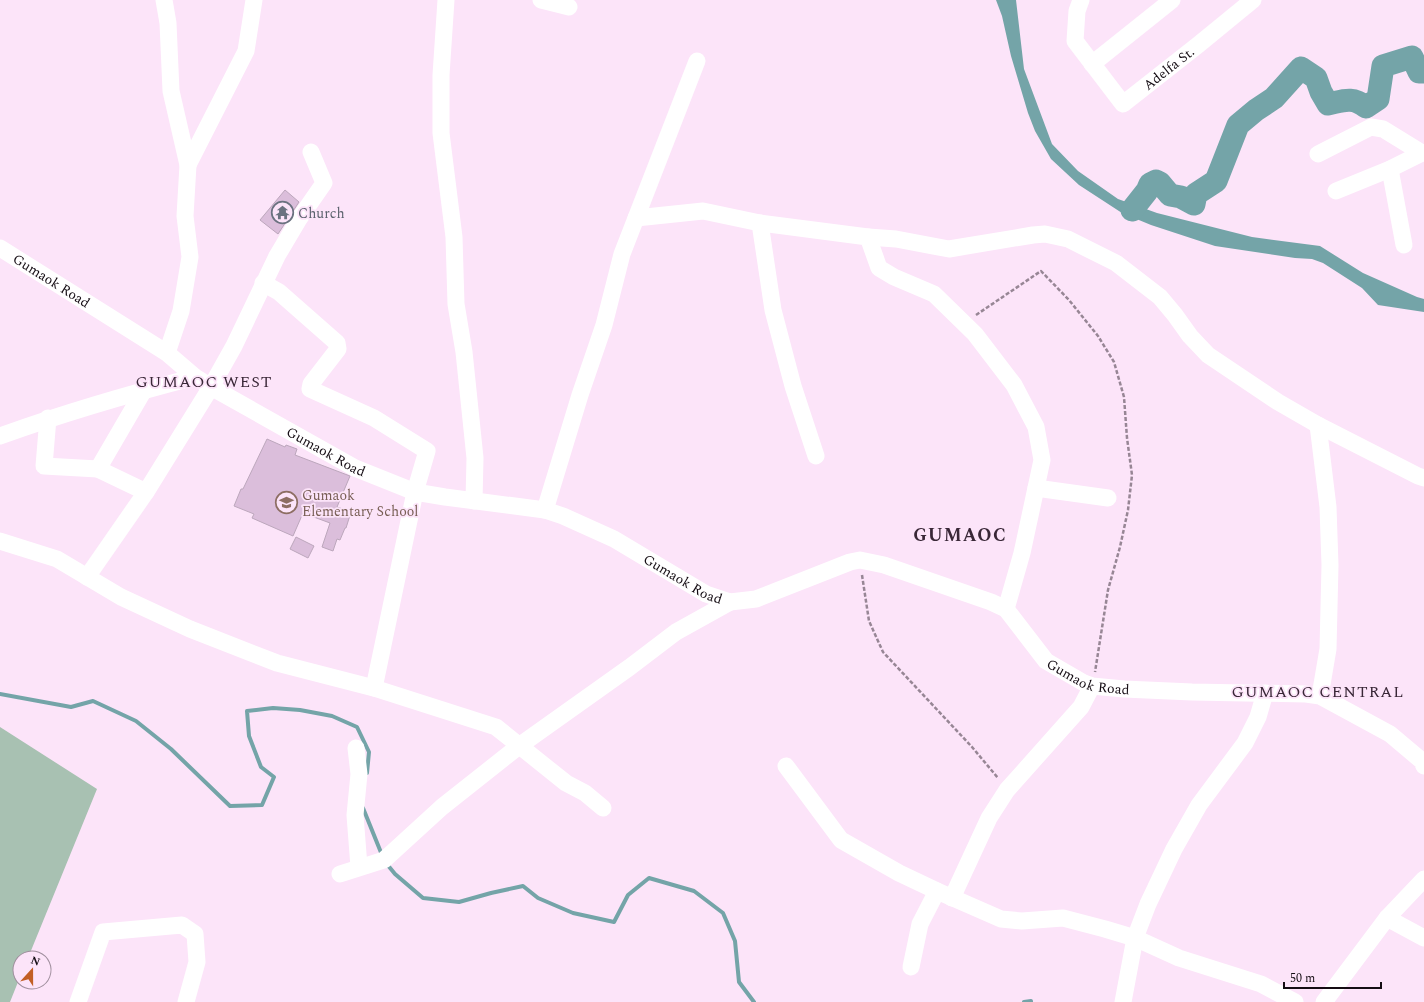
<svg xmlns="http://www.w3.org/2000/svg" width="1424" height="1002" viewBox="0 0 1424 1002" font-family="Spectral,serif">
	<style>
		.green { fill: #a8c1b2 }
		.water { fill: #74a4a8 }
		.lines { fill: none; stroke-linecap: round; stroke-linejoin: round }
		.stream { stroke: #74a4a8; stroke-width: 4 }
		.river { stroke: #74a4a8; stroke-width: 23 }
		.building { fill: #dbbedb; stroke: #bca7bc }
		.path { stroke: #978695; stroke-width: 2.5; stroke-dasharray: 4 2; stroke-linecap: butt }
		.minor { stroke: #fff; stroke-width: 17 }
		.labels { text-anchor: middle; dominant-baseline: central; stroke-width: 3.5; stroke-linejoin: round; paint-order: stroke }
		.street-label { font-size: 14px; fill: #140c13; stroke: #fce4f9 }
		.worship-label { font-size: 14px; fill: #5b616d; stroke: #fce4f9; text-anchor: start }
		.education-label { font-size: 14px; fill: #785e54; stroke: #fce4f9; text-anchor: start }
		.quarter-label { font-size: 16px; letter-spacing: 1px; fill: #392737; stroke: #fce4f9 }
		.district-label { font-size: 18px; font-weight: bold; letter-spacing: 1px; fill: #392737; stroke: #fce4f9 }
	</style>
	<rect width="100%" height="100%" fill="#fce4f9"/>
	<polygon class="green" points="0,727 97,789 28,958 20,958 20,977 10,1002 0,1002"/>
	<polygon class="water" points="996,0 1016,0 1024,69 1052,144 1078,171 1118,199 1157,213 1252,237 1320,246 1363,273 1417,297 1424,299 1424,312 1378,305 1362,288 1323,263 1312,259 1295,258 1215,246 1151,225 1122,213 1079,185 1051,159 1035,131 1028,113 1011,56 1002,16"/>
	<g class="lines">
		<g class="stream">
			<polyline points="0,694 71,707 93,701 136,721 171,749 230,806 262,805 274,777 261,767 249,736 247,711 273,708 300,710 332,716 357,727 369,752 367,773"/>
			<polyline points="363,808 382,855"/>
			<polyline points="386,863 395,874 423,898 459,902 491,893 523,886 538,898 573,913 614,922 628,895 649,878 694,891 723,913 735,941 739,982 754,1002"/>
			<polyline points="1024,1002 1031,1001 1031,1002"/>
		</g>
		<path class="river" d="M1132,210L1147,191L1150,184L1156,181L1160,183L1170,195L1181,197L1194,204L1196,194L1216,181L1238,125L1256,110L1274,98L1301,68L1316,78L1321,92L1328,104C1343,101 1352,96 1366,107L1378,99L1383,66L1412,57L1419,72H1424"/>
	</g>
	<g class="building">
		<polygon points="285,190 299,202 278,234 260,220"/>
		<polygon points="267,439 285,447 286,445 297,449 295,455 350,476 337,507 351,512 346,528 345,528 340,540 337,539 333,551 322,547 330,523 303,513 293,536 252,518 254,514 234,506 241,489 243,489"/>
		<polygon points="296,537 314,546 308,558 290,549"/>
	</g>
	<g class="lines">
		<g class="path">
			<polyline points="976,315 1041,271 1069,300 1098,336 1114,362 1124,397 1127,438 1132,475 1128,510 1120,547 1108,590 1095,672"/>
			<polyline points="862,575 869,621 883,652 972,747 998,778"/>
		</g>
		<g class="minor">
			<polyline points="164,0 168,23 171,91 188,165 185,216 190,257 181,311 167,353"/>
			<polyline points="446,0 441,75 441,133 454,237 456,304 464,352 475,458 474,501"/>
			<polyline points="541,0 569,7"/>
			<path id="s1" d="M1081,0L1077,11L1075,41L1123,104L1198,45L1253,0"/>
			<polyline points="1092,64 1172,0"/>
			<polyline points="1318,154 1371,127 1383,129 1422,153"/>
			<polyline points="188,165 246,51 254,0"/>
			<polyline points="1390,169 1404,245"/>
			<polyline points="1336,191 1390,169 1422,153 1424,153"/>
			<polyline points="636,218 697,61"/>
			<polyline points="760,223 773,310 793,386 816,456"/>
			<polyline points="868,237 896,239 949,249 1033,235 1045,234 1068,239 1116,263 1160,297 1175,315 1190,336 1208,355 1278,402 1318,425 1418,476 1424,478"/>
			<path id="s2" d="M0,248L167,353L195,377L211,387L355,468L415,492L445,497L545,510L563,516L614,539L706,594L730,602L756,599L850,562L860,560L884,565L991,602L1006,609L1046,661L1084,683L1092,686L1124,689L1192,692L1306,694L1320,696L1390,734L1422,761L1424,766"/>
			<polyline points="263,283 279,292 337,343 338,349 311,384 310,389 374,418 427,451 415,492 374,688"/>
			<polyline points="144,390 98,469 146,492 211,387 234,346 277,256 299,219 324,183 311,152"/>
			<polyline points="48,418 44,466 98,469"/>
			<polyline points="1318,425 1328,507 1330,565 1328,649 1320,696"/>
			<path d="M0,436C64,413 129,394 195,377"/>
			<polyline points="1036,488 1108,498"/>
			<polyline points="545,510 580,395 604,325 622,254 636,218 703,211 760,223 868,237 879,268 894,277 934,294 975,334 1014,385 1036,427 1042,460 1022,553 1006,609"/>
			<polyline points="0,541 57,559 121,597 190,629 277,663 374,688 496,727 566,783 585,793 603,808"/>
			<polyline points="87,577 146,492"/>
			<polyline points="356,748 359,774 355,815 359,867"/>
			<polyline points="786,766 841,840 899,873 937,891 1001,919 1022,921 1063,918 1105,929 1135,938 1179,958 1261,984 1295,1002"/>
			<polyline points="340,874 384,860 442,807 519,746 630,667 676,632 730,602"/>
			<polyline points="952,898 989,818 1007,790 1081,707 1092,686"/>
			<polyline points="1387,918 1424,938"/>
			<polyline points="911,967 920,924 937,891"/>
			<polyline points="78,1002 103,932 182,925 195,934 197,962 186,1002"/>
			<polyline points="1123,1002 1135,938 1148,904 1174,849 1199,805 1245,743 1258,717 1265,693"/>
			<polyline points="1324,1002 1387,918 1424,879"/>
		</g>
	</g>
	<defs>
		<symbol id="temple-ring" viewBox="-11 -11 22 22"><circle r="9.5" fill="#fce4f9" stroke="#6b7280" stroke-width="1.5"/><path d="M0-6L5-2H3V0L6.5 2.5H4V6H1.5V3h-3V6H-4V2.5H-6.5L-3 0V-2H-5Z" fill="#6b7280"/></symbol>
		<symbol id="school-ring" viewBox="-11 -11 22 22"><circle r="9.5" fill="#fce4f9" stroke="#8d6e63" stroke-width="1.5"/><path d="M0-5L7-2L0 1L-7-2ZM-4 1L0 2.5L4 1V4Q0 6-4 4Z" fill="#8d6e63"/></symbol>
	</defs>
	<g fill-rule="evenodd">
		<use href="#temple-ring" x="270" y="200" width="25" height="25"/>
		<use href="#school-ring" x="274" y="490" width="25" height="25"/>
	</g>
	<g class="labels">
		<g class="street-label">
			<text stroke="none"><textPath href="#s1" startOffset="179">Adelfa St.</textPath></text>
			<text stroke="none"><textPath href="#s2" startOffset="61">Gumaok Road</textPath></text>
			<text stroke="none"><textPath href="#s2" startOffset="385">Gumaok Road</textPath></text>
			<text stroke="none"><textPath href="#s2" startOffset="769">Gumaok Road</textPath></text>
			<text stroke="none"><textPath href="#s2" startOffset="1225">Gumaok Road</textPath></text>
		</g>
		<g class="worship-label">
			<text x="298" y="213">Church</text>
		</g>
		<g class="education-label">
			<text x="302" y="495">Gumaok<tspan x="302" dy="16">Elementary School</tspan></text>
		</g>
		<g class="quarter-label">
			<text x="204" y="382">GUMAOC WEST</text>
			<text x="1318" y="692">GUMAOC CENTRAL</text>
		</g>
		<g class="district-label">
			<text x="960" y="535">GUMAOC</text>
		</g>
	</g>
	<g transform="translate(32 970) rotate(21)"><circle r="19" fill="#fce4f9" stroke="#9f8e9d"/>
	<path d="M0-3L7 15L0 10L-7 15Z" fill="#c25f25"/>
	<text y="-6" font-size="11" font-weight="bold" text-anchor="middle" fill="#140c13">N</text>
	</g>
	<path d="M1284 982v6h97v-6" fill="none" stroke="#140c13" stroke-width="2"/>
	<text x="1290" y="982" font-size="12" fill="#140c13" stroke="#fce4f9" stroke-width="3" paint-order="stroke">50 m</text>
</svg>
